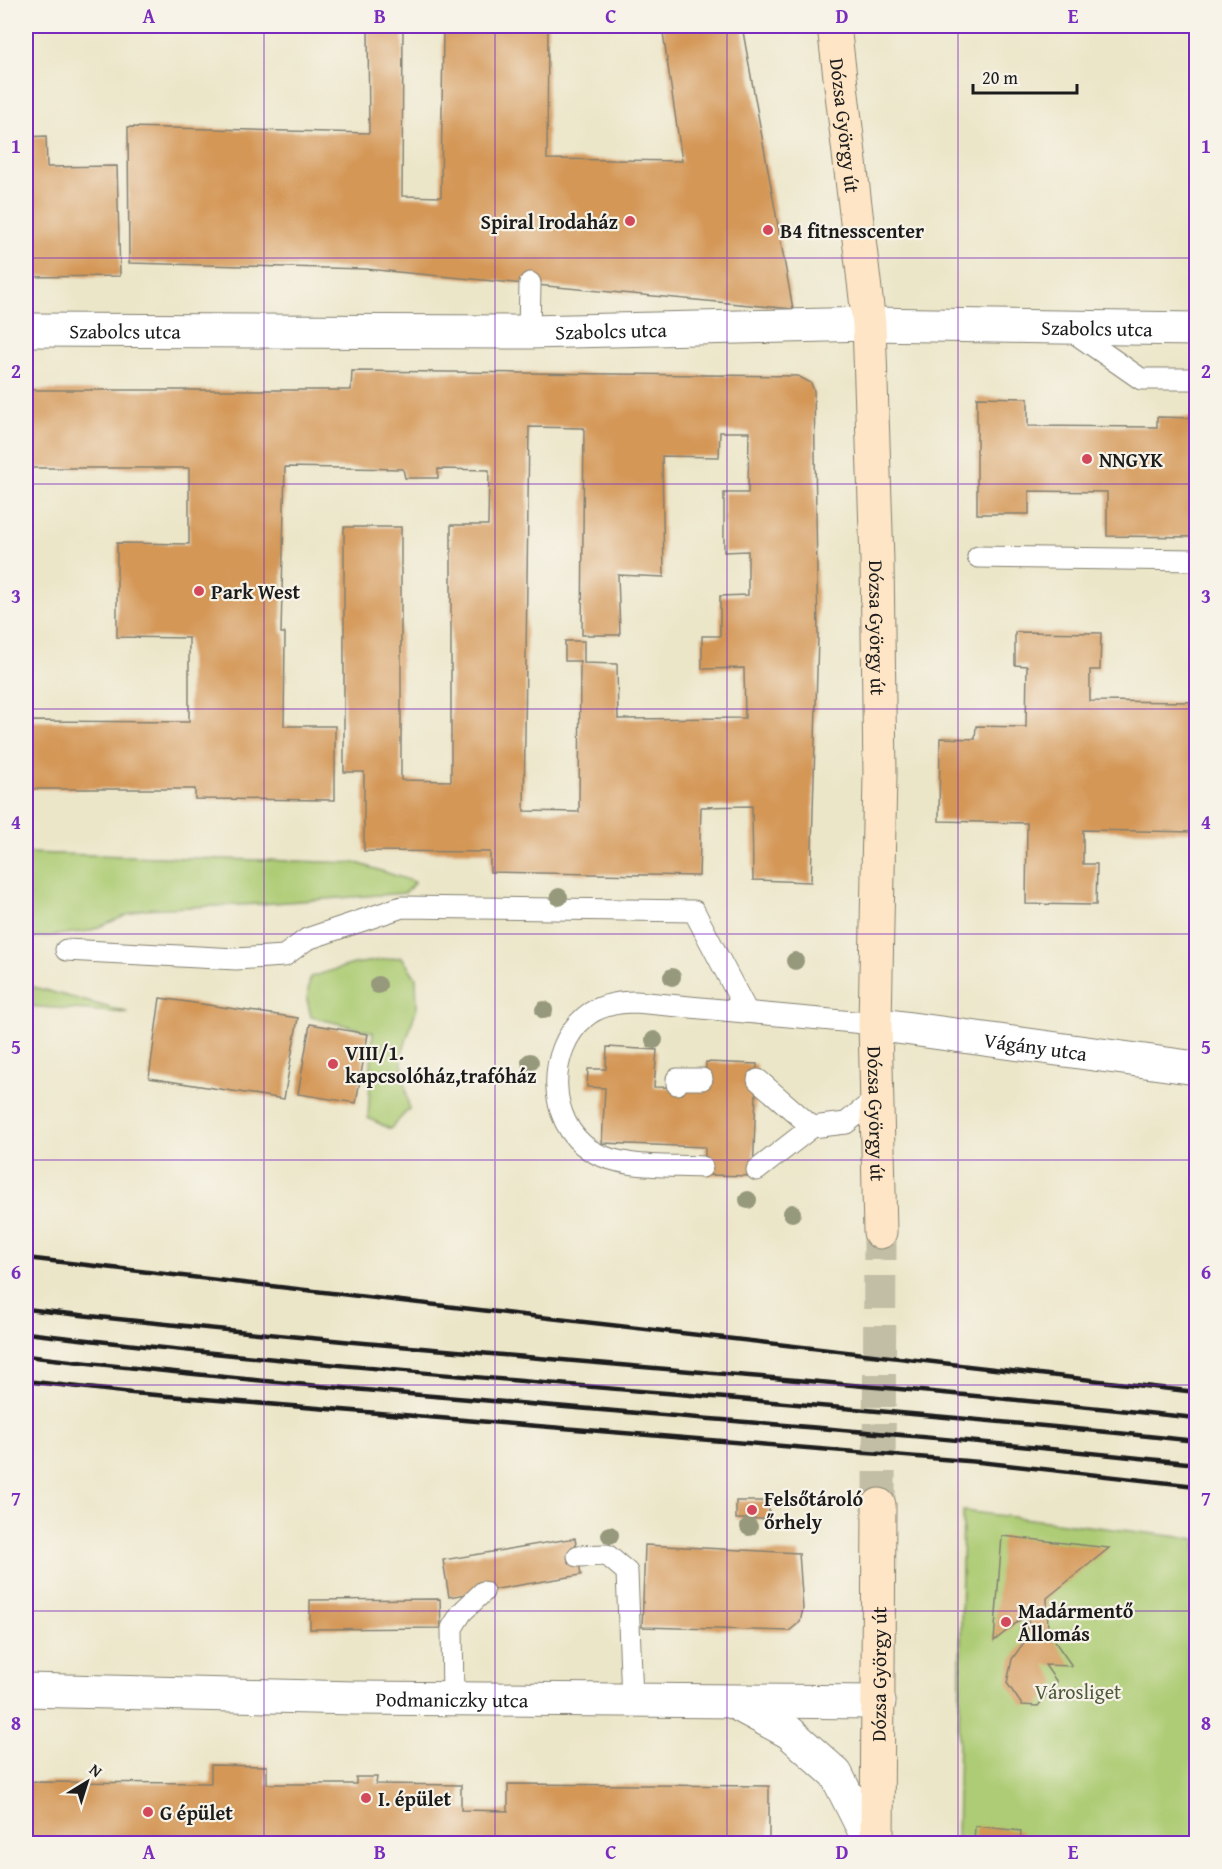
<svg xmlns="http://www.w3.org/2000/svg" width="1222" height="1869" viewBox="0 0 1222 1869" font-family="'Gentium Book Plus',serif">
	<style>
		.green { fill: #adcc74; stroke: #647448; stroke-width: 1.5 }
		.building { fill: #d49756; fill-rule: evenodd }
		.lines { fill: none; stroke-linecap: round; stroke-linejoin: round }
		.secondary-tunnel { stroke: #c2bea6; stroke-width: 33; stroke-dasharray: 33 16; stroke-linecap: butt }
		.service-casing { stroke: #848172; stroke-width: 23 }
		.minor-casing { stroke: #848172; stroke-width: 35 }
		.tertiary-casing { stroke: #848172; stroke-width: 35 }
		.secondary-casing { stroke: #848172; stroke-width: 35 }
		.service { stroke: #fff; stroke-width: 21 }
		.minor { stroke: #fff; stroke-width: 33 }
		.tertiary { stroke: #fff; stroke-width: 33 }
		.secondary { stroke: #fde5c5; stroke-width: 33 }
		.rail { stroke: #1c1c1c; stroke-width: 4.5 }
		.tree { fill: #96997b }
		.grid { fill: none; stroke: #7b2cbf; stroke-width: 1.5; stroke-opacity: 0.55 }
		.poi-dot { fill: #d1495b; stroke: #f7f3e8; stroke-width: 2 }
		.labels { text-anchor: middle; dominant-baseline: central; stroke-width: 4.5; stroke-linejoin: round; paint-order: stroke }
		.street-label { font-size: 20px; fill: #1c1c1c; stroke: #f7f3e8 }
		.poi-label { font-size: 20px; font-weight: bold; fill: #1c1c1c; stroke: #f7f3e8; text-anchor: start }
		.park-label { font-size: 20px; fill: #4f5a3b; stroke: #f7f3e8 }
		.neatline { fill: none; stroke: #7b2cbf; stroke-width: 2 }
		.grid-label { font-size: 20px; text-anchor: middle; font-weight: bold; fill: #7b2cbf }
	</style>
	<rect width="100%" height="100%" fill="#f7f3e8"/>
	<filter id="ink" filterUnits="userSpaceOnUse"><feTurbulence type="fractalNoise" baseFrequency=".0167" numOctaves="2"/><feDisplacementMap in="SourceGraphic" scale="12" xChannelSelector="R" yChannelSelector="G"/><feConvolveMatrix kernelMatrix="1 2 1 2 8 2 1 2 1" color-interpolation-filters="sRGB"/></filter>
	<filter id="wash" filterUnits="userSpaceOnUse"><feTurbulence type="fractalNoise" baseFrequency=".008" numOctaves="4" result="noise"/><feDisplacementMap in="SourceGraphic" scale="24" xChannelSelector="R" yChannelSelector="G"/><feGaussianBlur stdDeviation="1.35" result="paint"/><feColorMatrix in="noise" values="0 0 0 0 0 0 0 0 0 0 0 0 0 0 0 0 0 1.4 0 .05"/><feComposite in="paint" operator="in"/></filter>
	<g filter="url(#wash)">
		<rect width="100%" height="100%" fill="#ece6c9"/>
		<g class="green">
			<polygon points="26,853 357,863 415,882 405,893 261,904 142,909 89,931 26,939"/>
			<polygon points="402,957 416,978 417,1007 401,1057 409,1109 390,1129 368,1118 373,1032 311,1017 307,999 310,977 354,964"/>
			<polygon points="26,985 129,1013 26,1006"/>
			<polygon points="963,1511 1196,1539 1196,1843 957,1844"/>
		</g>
		<g id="blocks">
			<g class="building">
				<polygon points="368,26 403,26 402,196 441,197 443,26 548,26 547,159 682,161 662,26 742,26 793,309 366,269 129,263 128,127 369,133"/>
				<polygon points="46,136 47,167 117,166 120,276 26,277 26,137"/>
				<path d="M352,371L798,376L811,383L814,391L818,636L811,882L753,880L752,806L701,807L699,876L490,872V852L364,851V772H344V527H401V780L451,781V525H488L489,470L438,469V478H405L403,469L285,467L281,633H285L284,726H335V800L195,799V789H26V721L189,722V638L117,637V543L189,544V468H26V390H351ZM529,427L584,428L582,635H620L618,575L664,577L662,456L719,457L720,432H749L748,493H724V552L748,551V595L720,596V636H702V669L744,668L745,718L618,719L617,664L584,663V641H565V661H580L579,812L524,811Z"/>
				<polygon points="977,397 1028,398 1028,426 1157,427 1157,417 1196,418 1196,537 1107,536 1107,492 1029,491 1029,514 977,514"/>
				<polygon points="1015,632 1101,633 1100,670 1090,670 1090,701 1196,702 1196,832 1083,830 1083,864 1097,864 1096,905 1026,904 1027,823 939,821 940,738 975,739 976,726 1026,727 1027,666 1015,665"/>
				<polygon points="160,998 298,1018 284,1099 149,1078"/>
				<polygon points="310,1024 368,1034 356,1103 298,1094"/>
				<polygon points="607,1047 657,1050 654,1087 705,1088 706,1062 757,1064 753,1176 705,1175 705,1147 602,1143 605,1088 587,1087 588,1069 606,1069"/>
				<rect x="736" y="1501" width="33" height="18"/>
				<polygon points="1002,1536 1109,1548 1047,1598 1048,1632 1072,1666 1045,1665 1057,1682 1038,1706 1022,1705 1007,1683 1012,1659 1025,1641 1030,1612 994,1641"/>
				<polygon points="575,1538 581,1575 449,1597 443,1560"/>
				<polygon points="645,1545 799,1553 803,1609 800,1622 789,1631 642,1627"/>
				<polygon points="440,1599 441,1628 310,1629 310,1600"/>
				<polygon points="211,1765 267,1766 267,1784 356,1784 356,1777 377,1777 376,1784 461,1785 461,1810 508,1811 508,1784 769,1786 769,1844 430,1841 430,1844 291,1844 291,1841 270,1840 270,1844 26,1844 26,1782 211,1783"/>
				<polygon points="975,1826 1021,1831 1020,1844 974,1844"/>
			</g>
		</g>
	</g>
	<g filter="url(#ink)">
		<use href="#blocks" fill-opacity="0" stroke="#848172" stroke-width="1.5"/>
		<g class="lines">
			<polyline class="secondary-tunnel" points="879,1505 880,1232"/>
			<defs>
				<g id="service">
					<polyline points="1069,329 1141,379 1196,379"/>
					<polyline points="529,332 530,283"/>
					<polyline points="978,557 1196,560"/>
					<polyline points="66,950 236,959 284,956 307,939 402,907 694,911 747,1012"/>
					<polyline points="758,1080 812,1127"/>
					<polyline points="677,1084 677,1079 702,1079"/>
					<path d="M702,1167C667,1165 620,1169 590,1150C547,1122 546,1050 585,1017C599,1005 619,1002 636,1002L875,1024"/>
					<polyline points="757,1170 812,1127 846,1123 877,1098"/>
					<polyline points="578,1556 607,1555 627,1572 632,1700"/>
					<polyline points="453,1699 452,1628 462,1612 483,1592"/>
				</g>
				<g id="minor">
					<path id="s1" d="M26,330L529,332L869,324L1196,329"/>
				</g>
				<g id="tertiary">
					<path id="s2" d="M875,1024L1196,1068"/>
					<path id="s3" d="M26,1690L355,1698L879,1702"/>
					<polyline points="737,1704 789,1732 836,1774 871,1844"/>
				</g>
				<g id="secondary">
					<path id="s4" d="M834,26L869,324L877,561L880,774L875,1024L880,1232"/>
					<path id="s5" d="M877,1844L879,1505"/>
				</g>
			</defs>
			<use href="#service" class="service-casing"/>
			<use href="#minor" class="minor-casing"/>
			<use href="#tertiary" class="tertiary-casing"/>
			<use href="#secondary" class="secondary-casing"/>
			<use href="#service" class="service"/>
			<use href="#minor" class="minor"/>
			<use href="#tertiary" class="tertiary"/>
			<use href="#secondary" class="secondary"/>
			<g class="rail">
				<polyline points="26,1258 1196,1392"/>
				<path d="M26,1309C415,1353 807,1376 1196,1418"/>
				<path d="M26,1333C415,1378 807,1400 1196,1441"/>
				<path d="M26,1356C415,1401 807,1421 1196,1464"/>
				<polyline points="26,1381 132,1393 979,1462 1196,1486"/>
			</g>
		</g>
		<g class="tree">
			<circle cx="559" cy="897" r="9"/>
			<circle cx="795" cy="961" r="9"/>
			<circle cx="672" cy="977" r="9"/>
			<circle cx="378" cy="985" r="9"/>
			<circle cx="544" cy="1010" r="9"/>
			<circle cx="654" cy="1040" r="9"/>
			<circle cx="530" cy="1062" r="9"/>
			<circle cx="748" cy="1200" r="9"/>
			<circle cx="792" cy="1213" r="9"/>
			<circle cx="749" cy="1527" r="9"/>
			<circle cx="610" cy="1535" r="9"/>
		</g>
	</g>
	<path class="grid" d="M264,26V1844M495,26V1844M727,26V1844M958,26V1844M26,258H1196M26,484H1196M26,709H1196M26,934H1196M26,1160H1196M26,1385H1196M26,1611H1196"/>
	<g class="poi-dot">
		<circle cx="630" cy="221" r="6"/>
		<circle cx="768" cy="230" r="6"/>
		<circle cx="1087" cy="459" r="6"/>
		<circle cx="199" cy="591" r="6"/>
		<circle cx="333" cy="1064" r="6"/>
		<circle cx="752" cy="1510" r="6"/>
		<circle cx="1006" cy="1622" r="6"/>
		<circle cx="366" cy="1798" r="6"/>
		<circle cx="148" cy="1812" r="6"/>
	</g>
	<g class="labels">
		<g class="street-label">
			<text stroke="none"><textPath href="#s4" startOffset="100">Dózsa György út</textPath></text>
			<text stroke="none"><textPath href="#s1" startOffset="1071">Szabolcs utca</textPath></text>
			<text stroke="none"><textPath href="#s1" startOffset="99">Szabolcs utca</textPath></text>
			<text stroke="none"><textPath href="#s1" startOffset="585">Szabolcs utca</textPath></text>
			<text stroke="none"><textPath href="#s4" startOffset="604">Dózsa György út</textPath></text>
			<text stroke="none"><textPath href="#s2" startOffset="162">Vágány utca</textPath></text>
			<text stroke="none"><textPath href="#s4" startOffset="1090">Dózsa György út</textPath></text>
			<text stroke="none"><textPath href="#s5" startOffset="170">Dózsa György út</textPath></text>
			<text stroke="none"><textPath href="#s3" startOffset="426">Podmaniczky utca</textPath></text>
		</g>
		<g class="poi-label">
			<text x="618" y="221" text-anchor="end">Spiral Irodaház</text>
			<text x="780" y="230">B4 fitnesscenter</text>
			<text x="1099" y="459">NNGYK</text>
			<text x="211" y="591">Park West</text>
			<text x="345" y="1052">VIII/1.<tspan x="345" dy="23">kapcsolóház,trafóház</tspan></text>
			<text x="764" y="1498">Felsőtároló<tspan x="764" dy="23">őrhely</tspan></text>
			<text x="1018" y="1610">Madármentő<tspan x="1018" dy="23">Állomás</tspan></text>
			<text x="378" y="1798">I. épület</text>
			<text x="160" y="1812">G épület</text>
		</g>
		<g class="park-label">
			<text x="1078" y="1691">Városliget</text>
		</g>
	</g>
	<rect width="1222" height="1869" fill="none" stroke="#f7f3e8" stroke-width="66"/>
	<g transform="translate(87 1782) rotate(38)" stroke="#f7f3e8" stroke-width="4.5" paint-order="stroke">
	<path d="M0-4.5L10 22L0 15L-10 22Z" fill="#1c1c1c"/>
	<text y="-9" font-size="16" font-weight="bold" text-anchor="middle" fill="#1c1c1c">N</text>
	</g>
	<path d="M973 84v9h104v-9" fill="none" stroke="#1c1c1c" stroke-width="3"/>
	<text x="982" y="84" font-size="18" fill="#1c1c1c" stroke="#f7f3e8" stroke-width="4.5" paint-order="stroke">20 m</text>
	<rect x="33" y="33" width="1156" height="1803" class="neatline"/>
	<g class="grid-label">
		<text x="149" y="23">A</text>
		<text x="380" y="23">B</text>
		<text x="611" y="23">C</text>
		<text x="842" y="23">D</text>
		<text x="1073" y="23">E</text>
		<text x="16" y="153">1</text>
		<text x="1206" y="153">1</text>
		<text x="16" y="378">2</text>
		<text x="1206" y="378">2</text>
		<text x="16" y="603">3</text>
		<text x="1206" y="603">3</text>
		<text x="16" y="829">4</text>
		<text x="1206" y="829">4</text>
		<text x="16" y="1054">5</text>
		<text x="1206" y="1054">5</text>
		<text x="16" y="1279">6</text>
		<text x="1206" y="1279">6</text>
		<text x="16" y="1505">7</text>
		<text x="1206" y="1505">7</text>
		<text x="16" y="1730">8</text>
		<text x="1206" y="1730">8</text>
		<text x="149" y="1859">A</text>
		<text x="380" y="1859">B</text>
		<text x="611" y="1859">C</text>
		<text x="842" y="1859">D</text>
		<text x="1073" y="1859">E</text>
	</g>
</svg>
